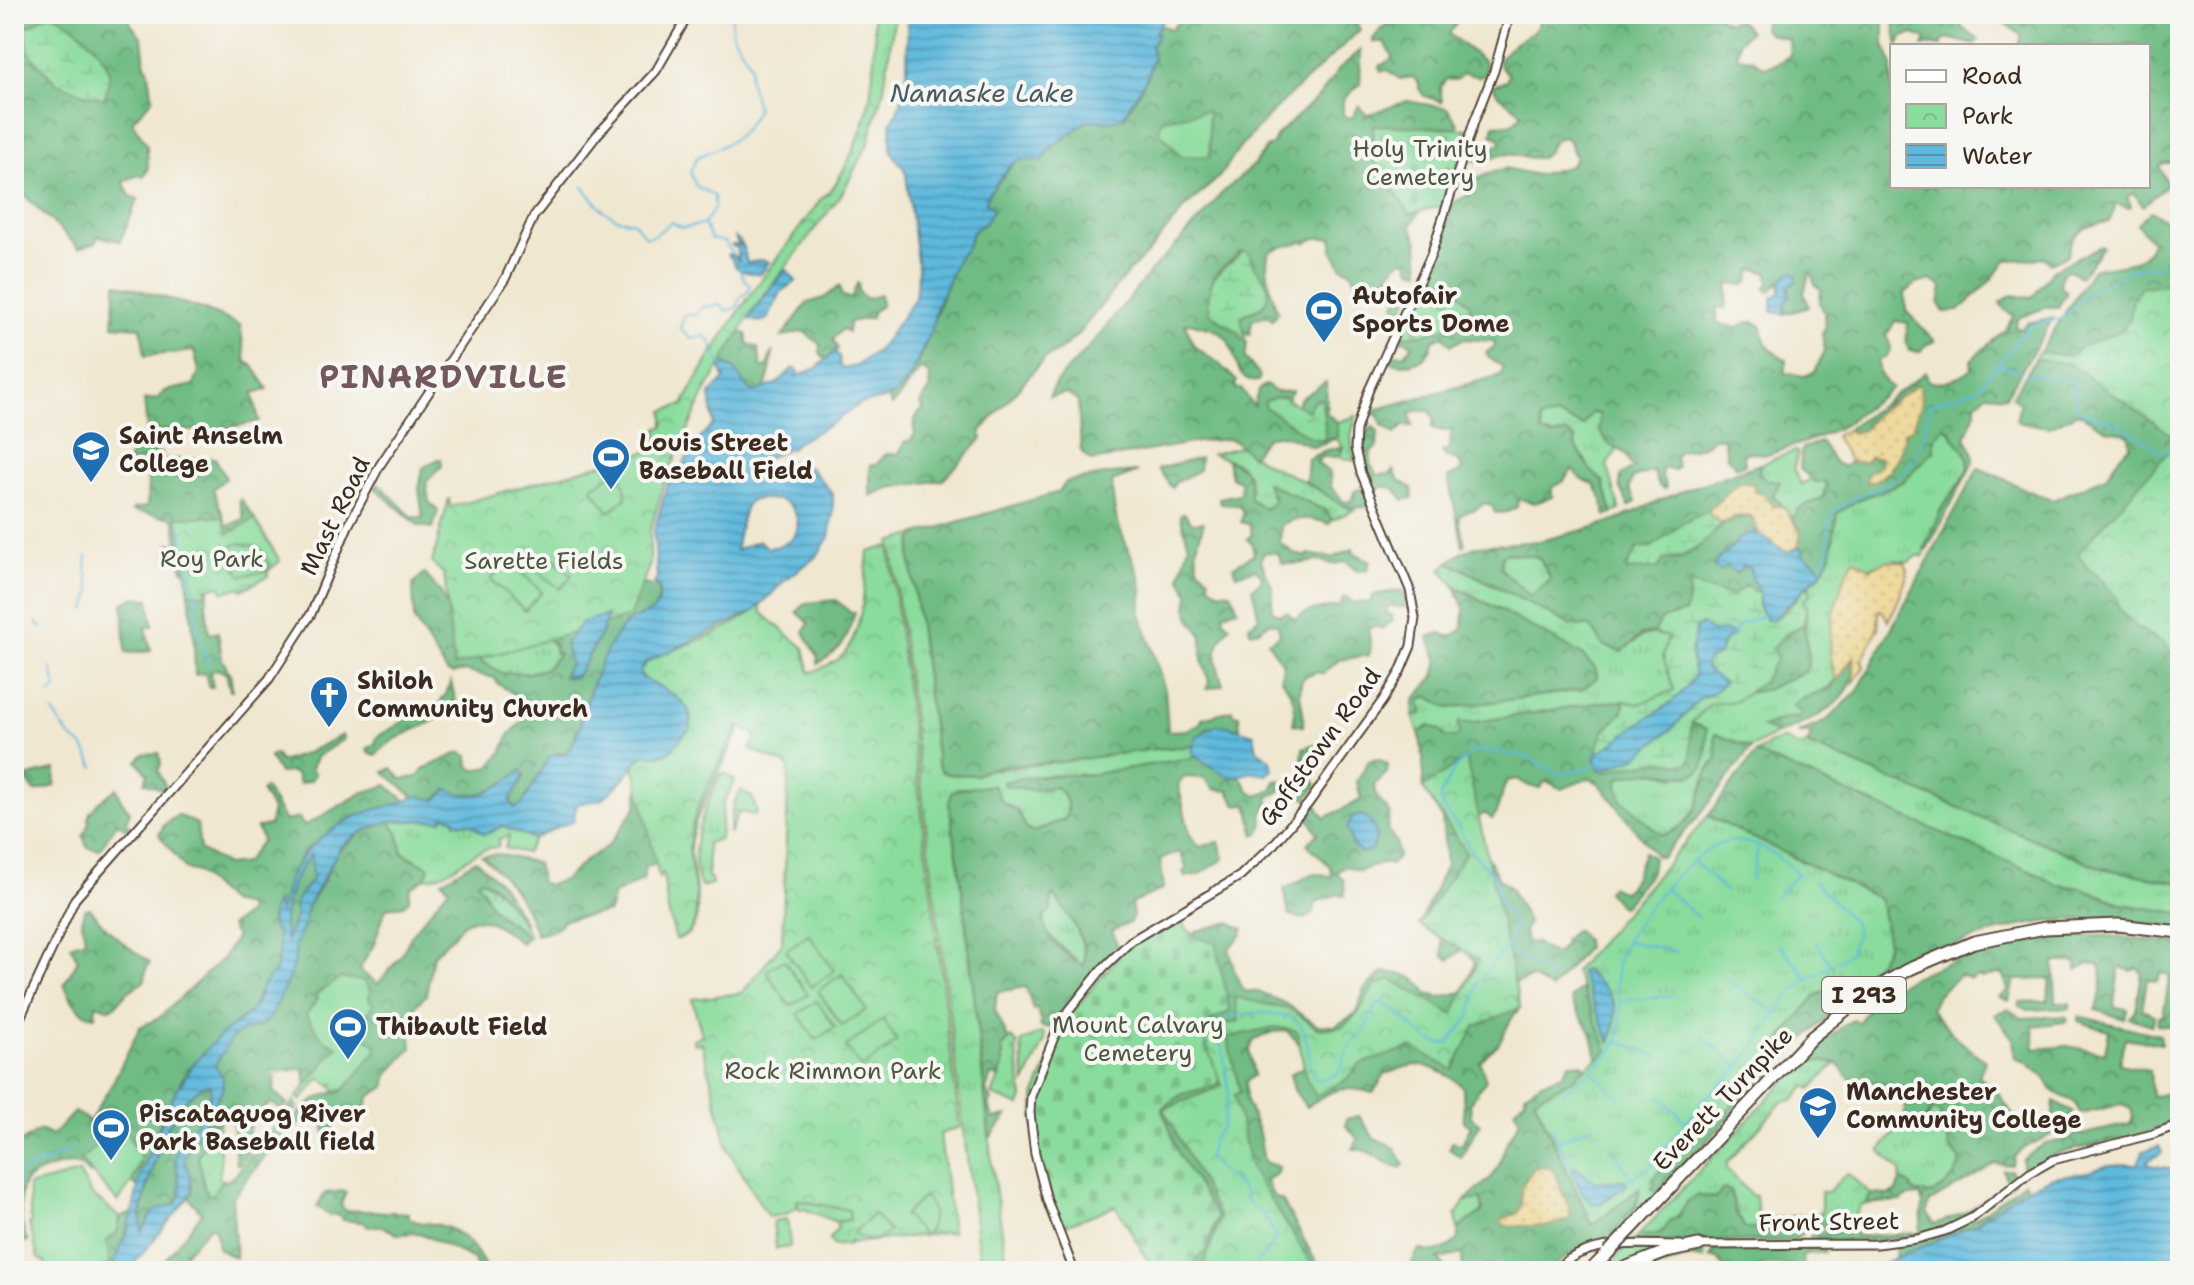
<svg xmlns="http://www.w3.org/2000/svg" width="2194" height="1285" viewBox="0 0 2194 1285" font-family="'Shantell Sans',sans-serif">
	<style>
		.grass { fill: url(#grass-tufts); stroke: #62835e; stroke-width: 2 }
		.forest { fill: url(#forest-crowns); stroke: #557351; stroke-width: 2; fill-rule: evenodd }
		.wetland { fill: url(#wetland-marsh); stroke: #62835e; stroke-width: 2 }
		.sand { fill: url(#sand-dots); stroke: #94825e; stroke-width: 2 }
		.cemetery { fill: url(#cemetery-stones); stroke: #62835e; stroke-width: 2 }
		.park { fill: url(#park-crowns); stroke: #62835e; stroke-width: 2 }
		.pitch { fill: #8adc9d; stroke: #62835e; stroke-width: 2 }
		.water { fill: url(#water-rules); stroke: #4d727e; stroke-width: 2; fill-rule: evenodd }
		.lines { fill: none; stroke-linecap: round; stroke-linejoin: round }
		.stream { stroke: #5fb9dd; stroke-width: 2 }
		.secondary-casing { stroke: #564639; stroke-width: 11 }
		.highway-casing { stroke: #564639; stroke-width: 15 }
		.secondary { stroke: #fff; stroke-width: 7 }
		.highway { stroke: #fff; stroke-width: 11 }
		.highway-bridge-casing { stroke: #564639; stroke-width: 15; stroke-linecap: butt }
		.highway-bridge { stroke: #fff; stroke-width: 11 }
		.labels { text-anchor: middle; dominant-baseline: central; stroke-width: 8; stroke-linejoin: round; paint-order: stroke }
		.shield { fill: #f6f6f2; stroke: #73675e; stroke-width: 2 }
		.shield-label { font-size: 22px; font-weight: bold; fill: #3b2a1e }
		.park-label { font-size: 24px; fill: #4f563e; stroke: #f6f6f2 }
		.poi-label { font-size: 24px; font-weight: bold; fill: #3b2a1e; stroke: #f6f6f2; text-anchor: start }
		.street-label { font-size: 24px; fill: #3b2a1e; stroke: #f6f6f2 }
		.water-label { font-size: 26px; font-style: italic; fill: #485c61; stroke: #f6f6f2 }
		.district-label { font-size: 32px; font-weight: bold; letter-spacing: 2px; fill: #73595c; stroke: #f6f6f2 }
	</style>
	<defs>
		<pattern id="grass-tufts" width="24" height="20" patternUnits="userSpaceOnUse" patternTransform="scale(2)"><rect width="24" height="20" fill="#8adc9d"/><path d="M3 7l-1-3M5 7V3M7 7l1-3M15 17l-1-3M17 17v-4M19 17l1-3" fill="none" stroke="#78bd87"/></pattern>
		<pattern id="forest-crowns" width="20" height="18" patternUnits="userSpaceOnUse" patternTransform="scale(2)"><rect width="20" height="18" fill="#6fbc84"/><path d="M2 6a3 3 0 1 1 6 0M12 15a3 3 0 1 1 6 0" fill="none" stroke="#5c996b"/></pattern>
		<pattern id="wetland-marsh" width="20" height="14" patternUnits="userSpaceOnUse" patternTransform="scale(2)"><rect width="20" height="14" fill="#8adc9d"/><path d="M1 5h8M5 5V1M11 12h8M15 12V8" fill="none" stroke="#78bd87"/></pattern>
		<pattern id="sand-dots" width="8" height="8" patternUnits="userSpaceOnUse" patternTransform="scale(2)"><rect width="8" height="8" fill="#eeda9e"/><path d="M2 2h.1M6 6h.1" fill="none" stroke="#cdbb88" stroke-width="1.8" stroke-linecap="round"/></pattern>
		<pattern id="cemetery-stones" width="16" height="16" patternUnits="userSpaceOnUse" patternTransform="scale(2)"><rect width="16" height="16" fill="#8adc9d"/><path d="M2 7V4a2 2 0 0 1 4 0v3zM10 15v-3a2 2 0 0 1 4 0v3z" fill="#78bd87"/></pattern>
		<pattern id="park-crowns" width="20" height="18" patternUnits="userSpaceOnUse" patternTransform="scale(2)"><rect width="20" height="18" fill="#8adc9d"/><path d="M2 6a3 3 0 1 1 6 0M12 15a3 3 0 1 1 6 0" fill="none" stroke="#78bd87"/></pattern>
		<pattern id="water-rules" width="6" height="5" patternUnits="userSpaceOnUse" patternTransform="scale(2)"><rect width="6" height="5" fill="#5fb9dd"/><path d="M0 2.5h6" fill="none" stroke="#5097b3"/></pattern>
	</defs>
	<rect width="100%" height="100%" fill="#f6f6f2"/>
	<filter id="ink" filterUnits="userSpaceOnUse"><feTurbulence type="fractalNoise" baseFrequency=".0125" numOctaves="2"/><feDisplacementMap in="SourceGraphic" scale="16" xChannelSelector="R" yChannelSelector="G"/><feConvolveMatrix kernelMatrix="1 2 1 2 8 2 1 2 1" color-interpolation-filters="sRGB"/></filter>
	<filter id="wash" filterUnits="userSpaceOnUse"><feTurbulence type="fractalNoise" baseFrequency=".006" numOctaves="4" result="noise"/><feDisplacementMap in="SourceGraphic" scale="32" xChannelSelector="R" yChannelSelector="G"/><feGaussianBlur stdDeviation="1.8" result="paint"/><feColorMatrix in="noise" values="0 0 0 0 0 0 0 0 0 0 0 0 0 0 0 0 0 1.4 0 .05"/><feComposite in="paint" operator="in"/></filter>
	<g filter="url(#wash)">
		<rect width="100%" height="100%" fill="#f0e7d0"/>
		<g class="grass">
			<polygon points="1592,412 1600,415 1608,443 1617,450 1607,465 1620,510 1612,513 1603,481 1591,474 1585,459 1566,433 1552,436 1542,433 1540,419 1558,416 1582,426"/>
			<polygon points="1356,416 1351,436 1354,461 1339,457 1343,448 1336,437 1338,422"/>
			<path d="M1943,427L1951,431C1953,442 1965,447 1968,458C1972,475 1949,494 1942,508C1935,520 1931,535 1924,549L1926,551L1923,557L1919,555L1909,562L1895,560L1867,568L1831,666L1837,681C1825,694 1805,693 1793,706L1801,712L1799,718H1786L1763,727L1777,734L1751,748L1716,734C1713,743 1718,750 1717,758C1715,765 1713,762 1709,768C1706,772 1706,781 1704,786C1699,809 1686,830 1661,835C1647,825 1637,810 1622,801L1617,786L1619,778C1639,772 1655,770 1675,777L1705,761L1707,730L1691,723L1710,704L1736,701L1748,693L1767,689L1805,636L1807,606L1803,602L1810,586L1807,585C1836,570 1830,539 1837,513L1858,500L1903,482L1933,451L1935,437Z"/>
			<path d="M1242,446C1265,468 1294,474 1321,490C1334,497 1339,506 1354,510L1332,520L1326,511L1267,483L1274,501L1265,509L1250,499C1250,464 1242,464 1212,454Z"/>
			<polygon points="1795,451 1798,453 1794,468 1801,485 1811,480 1825,482 1827,485 1822,498 1798,509 1797,514 1792,518 1772,495 1765,479 1758,472 1760,464"/>
			<path d="M921,533L913,539L910,556L937,763L942,772C954,777 964,773 977,775L983,770C1053,766 1122,749 1193,746L1196,757L1095,774L1026,777L1005,785L1032,790L1056,787C1066,795 1070,806 1066,818C1058,822 1039,828 1035,833L1027,830L1018,812L1001,801L993,785L978,788H957L949,803L962,886L993,1173L1008,1271H981L891,542Z"/>
			<polygon points="1509,553 1539,557 1551,579 1530,597 1500,568 1502,555"/>
			<path d="M1449,562L1571,625L1590,626L1634,643C1645,631 1654,633 1668,637L1663,656L1674,690L1639,704L1624,701L1463,724L1460,733L1455,738L1444,737L1430,726L1419,732L1413,716L1422,714L1420,701L1428,696L1448,708L1582,690L1581,654L1455,586L1441,569Z"/>
			<polygon points="458,611 548,639 559,654 545,669 529,673 502,673 481,661"/>
			<polygon points="1784,739 1798,747 1807,744 2102,868 2180,883 2180,913 2122,904 2083,888 2057,885 2039,875 1756,753 1769,744"/>
			<path d="M725,773L735,780L723,804L720,839L707,843L708,878H711L712,884L701,887C685,849 704,809 721,774Z"/>
			<polygon points="741,790 752,797 757,812 755,815 739,812 729,834 733,805"/>
			<path d="M444,815L455,819V823L471,824L479,831L489,833L503,826L534,839L526,853L505,848L509,836L499,839L498,847C470,847 453,878 425,878L429,867L402,853L398,832L390,821L442,820Z"/>
			<polygon points="1708,816 1880,899 1888,944 1880,960 1863,976 1845,981 1768,1056 1734,1091 1734,1103 1725,1114 1704,1124 1660,1188 1663,1188 1613,1241 1607,1241 1619,1223 1636,1208 1640,1189 1592,1225 1534,1098 1570,1081 1607,1050 1575,971"/>
			<path d="M481,879C501,889 522,916 529,937L526,938C518,923 499,919 491,906C485,897 484,890 477,882Z"/>
			<path d="M1054,894C1070,918 1087,937 1084,967L1053,939L1042,925Z"/>
			<polygon points="1041,1033 1044,1034 1045,1040 1025,1083 1021,1045 1023,1041"/>
			<polygon points="1011,1038 1018,1044 1016,1047 1023,1098 1020,1106 992,1095 1003,1067 1002,1047"/>
			<path d="M1814,1050L1813,1057L1816,1061L1836,1063L1811,1089L1806,1086L1793,1100L1782,1102L1727,1163V1169L1751,1195L1756,1196L1758,1220C1780,1219 1798,1214 1821,1213V1192H1828L1847,1173L1871,1194L1872,1198L1866,1204L1861,1205L1849,1226L1842,1231L1817,1237L1816,1241L1810,1240L1811,1235L1833,1228L1832,1223L1796,1218L1780,1229L1745,1228L1735,1211L1731,1191L1716,1198L1697,1195C1674,1210 1675,1239 1638,1236Z"/>
			<path d="M1931,1110L1940,1112L1950,1148L1961,1159C1956,1179 1948,1185 1930,1195L1914,1191L1909,1185L1900,1180L1901,1172L1880,1150L1899,1128L1901,1133L1928,1120Z"/>
			<polygon points="218,1123 221,1166 219,1178 222,1180 213,1195 209,1195 204,1188 198,1155 206,1144 196,1135 201,1126"/>
			<polygon points="1482,1199 1483,1211 1458,1229 1456,1215 1465,1201"/>
			<polygon points="796,1200 849,1210 850,1220 836,1222 805,1209 800,1210"/>
			<polygon points="1680,1247 1612,1271 1603,1271 1624,1249"/>
		</g>
		<g class="forest">
			<polygon points="14,14 129,14 130,23 142,38 145,64 148,68 153,99 132,121 147,145 148,170 143,177 139,175 123,181 130,196 138,199 120,241 98,236 96,242 79,248 14,185"/>
			<path d="M1187,14H1354L1360,30L1277,107L1242,145L1218,178L1185,208L1146,255L1129,271L1078,334L1064,347L1043,360L980,432L982,439L943,480L889,488L870,496V465H876L886,454H899L905,441H910L915,434C912,427 915,418 919,412L924,410L920,404L929,391L930,375L921,368L892,406L888,398C925,380 937,295 957,260C960,255 965,251 968,245C970,241 970,237 972,233C976,226 987,221 993,210L986,202L987,195L1015,162L1021,160H1043L1050,149L1088,120L1112,121L1126,114L1148,75L1153,57L1150,46L1158,34L1155,32L1160,25L1171,29Z"/>
			<polygon points="1401,14 1416,14 1426,23 1440,14 1478,14 1478,17 1459,19 1449,34 1485,62 1485,75 1480,77 1463,73 1456,80 1446,79 1440,88 1442,102 1424,96 1419,89 1419,83 1413,77 1400,79 1387,70 1381,71 1380,66 1393,58 1384,42 1373,42 1373,39 1383,27"/>
			<path d="M1524,14H1718L1719,17L1728,22L1738,20L1746,26L1749,32L1739,41L1737,57L1753,59L1763,67L1776,64L1790,55L1789,39L1770,34L1763,28L1764,22L1768,17L1767,14H1864L1868,19L1884,21V45L1892,63V186H2148V46H2018L2021,35L2002,21L2006,16L2014,23L2023,25L2027,14H2180V156L2172,163H2164L2159,167L2168,184L2143,206L2133,193L2127,197L2131,206L2130,208L2114,204L2115,208L2109,222C2088,224 2070,232 2068,255L2050,263L2045,258L2006,260L1991,280L1959,311L1944,312L1939,304L1942,287L1931,280L1916,284L1905,293L1906,311L1935,341L1925,345L1921,352L1909,351L1906,342L1908,323L1895,321L1887,335L1891,349L1886,357L1879,359C1876,371 1883,381 1892,388L1842,426L1819,437L1767,455L1751,452L1743,454L1745,464L1737,467L1727,457L1723,438H1713C1703,449 1692,449 1678,451L1675,457L1677,467L1674,470L1662,468V477L1666,487L1664,489L1659,486L1653,471L1633,478L1629,488L1636,502L1629,507L1620,487L1621,476L1635,467L1631,465L1626,454L1608,443L1599,431L1600,415L1592,412L1583,426L1558,416L1540,419L1542,433L1552,436L1566,433L1576,439L1575,446C1586,460 1588,472 1603,481L1612,513L1606,516L1602,499L1594,484L1582,480L1572,469L1564,481L1552,487V497L1535,503L1518,499L1517,507L1507,512L1495,513L1492,506L1485,503L1476,509L1462,513L1459,520L1465,544L1463,546L1448,477L1460,472L1462,467L1457,459L1446,457L1442,451L1449,449L1452,429L1444,431L1432,428L1434,419L1430,411H1416L1410,414L1413,426H1403L1395,434L1382,425L1379,415L1367,412L1501,375L1503,367L1489,358L1486,353L1495,346L1494,341L1463,339L1451,345L1443,336L1433,340C1429,363 1407,368 1388,361L1395,354L1404,355L1413,345L1405,340L1396,341L1398,335C1433,338 1446,327 1471,305L1451,285L1427,271L1443,237L1453,203L1471,194L1475,181L1480,177L1505,168L1537,175L1570,166L1576,158L1568,139L1562,137L1553,142C1540,172 1523,150 1501,155C1491,158 1485,163 1475,161L1501,142V139L1492,135L1494,125L1512,124L1522,114C1512,103 1499,100 1493,86L1506,81L1509,75L1500,66L1499,61C1503,55 1507,49 1513,45C1524,36 1539,33 1540,17L1524,16ZM1756,269L1768,273L1769,284L1765,288L1770,292L1780,281L1792,285L1788,287L1790,295L1785,303L1786,311L1781,313L1785,314L1809,307L1804,293L1809,274L1811,272L1815,285L1821,289L1820,303L1824,312L1825,329L1822,334L1825,351L1814,372L1805,376L1785,373L1787,360C1771,352 1763,345 1762,327C1752,319 1748,321 1738,328L1717,323V307L1726,308L1729,284L1745,285L1750,278L1751,271Z"/>
			<polygon points="1897,14 1900,14 1902,24 1908,27 1920,20 1922,14 1968,14 1961,21 1962,28 1979,40 1974,45 1948,38 1942,42 1942,46 1923,46 1926,39 1914,34 1902,37 1898,46 1894,23"/>
			<path d="M1361,50L1360,84L1343,100V115L1349,118L1353,117L1359,105L1367,115L1407,101L1447,108L1458,124L1457,128L1373,126L1375,162L1410,214L1419,212L1411,226L1418,242L1420,271L1411,269L1408,260L1402,259L1388,274L1399,281L1415,283L1403,309L1397,308L1395,305L1403,285L1373,286L1372,291L1358,284L1352,272L1342,267L1332,249L1333,238H1316L1306,243L1302,241C1292,247 1279,245 1271,251C1261,258 1273,301 1278,312L1272,320L1267,316L1252,320L1250,335H1244L1241,316L1259,308L1255,268L1240,252C1231,262 1221,267 1213,278L1215,317L1238,332L1242,340L1245,338L1247,343L1245,358L1260,376L1258,381C1234,385 1237,351 1226,338C1217,328 1201,326 1189,323L1185,324L1194,346L1217,362L1237,381L1235,385L1237,389H1242L1253,406C1258,398 1255,388 1266,385L1276,392L1292,391L1287,399L1283,397C1292,422 1296,436 1324,440C1328,428 1322,413 1322,399L1307,412L1297,405L1300,399L1326,382L1327,414L1338,422L1337,438L1313,447C1300,441 1278,428 1264,440C1260,444 1256,451 1252,456L1236,442L1228,439L1197,442L1092,461L1081,451L1078,402L1067,393L1049,397L1056,382L1093,343L1150,272L1203,217L1221,194L1254,165L1266,148L1273,144L1277,135L1321,94L1339,69Z"/>
			<path d="M2151,211L2166,221L2180,214V883L2102,868L1807,744L1812,733H1798L1826,721L1857,692L1978,468C2004,477 2026,492 2053,500L2106,477L2115,462L2130,446L2129,435C2121,431 2116,432 2108,430C2097,426 2088,417 2077,413L2050,427L2020,423L2016,420L2020,404L2012,396L2093,269C2114,265 2146,267 2152,241L2137,224Z"/>
			<path d="M2101,246L2103,247L2080,277L2068,269L2062,274L2060,286L2067,292L2058,307H2047L2018,318L2015,327L2022,329L2027,323L2053,318L2006,396L1987,394L1976,403V412L1965,437L1973,452L1974,461L1926,551L1924,549C1930,536 1935,521 1942,508C1949,494 1972,475 1968,458C1965,447 1953,442 1951,431L1944,427L1935,437L1933,451L1903,482L1858,500L1837,513L1831,555L1822,571L1803,555L1802,548H1798L1801,532L1792,518L1797,514L1798,509L1822,498L1827,485L1825,482H1815L1800,469L1802,448L1821,442L1835,463L1843,467C1855,458 1866,455 1881,458L1880,466L1867,474L1866,482C1891,480 1903,455 1905,431L1878,413L1863,430L1852,433L1847,430L1926,372L1928,381C1942,386 1961,377 1972,368L1971,360L2006,329L2014,315L2007,312L2000,303L2012,295L2032,298L2053,270Z"/>
			<path d="M116,283L202,309L240,325L246,362L252,365L268,389L253,393L259,421C221,431 187,432 147,430L144,400L157,399L165,391L194,385L199,371L194,351L145,356L141,327L113,325Z"/>
			<polygon points="857,283 859,285 858,291 866,299 880,295 881,306 872,312 871,318 849,322 848,332 842,329 833,339 838,349 826,360 820,353 821,345 803,331 782,337 807,303 824,298 840,286 841,295 851,299"/>
			<path d="M740,332L747,334V343L758,348L761,367H766L773,351C772,364 770,376 764,389L754,392C740,383 737,371 722,361Z"/>
			<polygon points="1373,427 1378,432 1377,447 1371,452 1370,464 1377,475 1390,474 1394,470 1398,479 1412,488 1413,498 1404,500 1394,488 1383,486 1372,494 1357,444"/>
			<polygon points="151,437 152,451 162,454 163,460 215,458 226,478 213,489 227,526 244,519 239,501 241,499 255,519 227,535 198,591 209,589 206,603 209,634 218,632 222,659 231,676 232,690 230,690 226,673 217,669 210,672 213,687 209,688 205,673 195,675 194,638 188,585 190,578 188,572 183,570 177,550 168,551 169,543 178,543 174,518 132,511 133,509 147,507 148,482 144,460 128,462 131,451 145,451 144,438"/>
			<path d="M1343,448L1339,457H1321L1317,463L1330,473L1331,487L1344,502L1352,501L1354,491L1363,488L1370,506C1338,513 1333,495 1306,483L1308,459L1326,450Z"/>
			<polygon points="1200,458 1199,470 1175,483 1172,488 1158,469"/>
			<polygon points="438,459 441,459 442,466 426,482 429,502 438,511 433,528 419,526 375,488 379,484 412,517 423,518 419,489 423,468"/>
			<path d="M1227,459C1250,472 1250,472 1250,499L1265,509L1274,501L1266,482L1326,511L1332,520L1329,524C1314,518 1296,516 1281,525L1280,543L1295,554L1306,557L1308,554L1333,558L1353,549L1354,553L1370,561L1367,570L1357,571L1345,561C1328,568 1327,559 1314,561C1303,563 1294,565 1282,563L1278,553L1265,552L1261,559C1263,570 1272,583 1273,591C1273,598 1271,603 1272,611L1280,615L1287,612L1295,619C1309,608 1321,610 1339,606L1343,598L1347,597L1352,602L1369,603L1374,595L1402,590L1406,598L1405,607H1388L1386,613L1392,615L1393,620L1382,629L1376,626L1368,628L1371,647L1369,655L1339,660L1323,674L1318,672L1303,678C1295,697 1306,707 1303,726L1293,724C1298,707 1293,692 1281,679L1283,664L1268,642L1280,635L1278,624L1270,622L1259,630L1250,632L1249,625L1259,618L1252,588L1261,581L1262,575L1255,569L1236,575L1234,566L1254,554L1252,544L1247,539L1252,534L1250,525L1241,522L1243,513L1239,505L1220,504L1219,498L1240,494L1241,482L1231,477Z"/>
			<path d="M1760,464L1758,473L1765,479L1780,482L1773,495L1783,506L1774,507L1765,496L1719,501L1708,511L1683,523L1652,547L1638,548L1629,563L1627,571C1639,567 1652,562 1665,560C1669,559 1674,561 1678,559C1710,547 1715,515 1752,517L1760,535L1755,532C1734,541 1728,543 1728,567L1742,565L1750,568L1753,582L1760,593L1753,591L1732,596L1690,585L1686,612L1662,619L1654,633L1641,635L1622,652L1604,646L1590,626L1571,625L1449,562L1463,552L1478,546L1540,541L1610,523L1682,491ZM1509,553L1539,557L1551,580L1530,596L1500,568L1502,555Z"/>
			<path d="M1138,472L1112,482C1113,494 1113,508 1117,520C1125,549 1150,581 1140,611L1165,690L1168,731L1187,730L1201,723L1202,718L1232,710L1233,714L1239,715L1240,729C1219,723 1203,725 1193,746C1148,748 1106,756 1062,762C1041,765 992,762 977,775C964,773 954,777 942,772L937,763L910,556L913,539L921,533L1059,492L1066,482L1110,474Z"/>
			<path d="M1184,513L1192,523L1204,522L1196,550L1198,567L1209,578V584L1218,591L1231,592L1238,609L1224,613L1223,619L1230,626C1212,649 1214,660 1223,685L1207,689L1209,681L1202,660V635L1192,621L1187,608L1189,594L1180,576L1189,545L1180,515Z"/>
			<path d="M424,573L442,594L451,617L481,661L502,673H529L545,669L559,654L554,652L555,645L548,638L637,582L659,588L658,601L653,611L631,621L611,643L571,748L566,753H557C540,768 535,791 519,807H513L510,801L513,793V777L503,785L481,794H442L433,801L414,797L384,772L392,768L401,779L418,777L423,769L461,752L468,756L469,766L474,770L490,767L503,751L509,735L532,712L534,707L497,683L495,678L464,671L452,674L447,672L414,620L413,585ZM575,632H602L577,676L567,678L564,673L570,664C568,649 564,644 575,632Z"/>
			<polygon points="1455,586 1581,654 1595,668 1598,677 1582,690 1448,708 1427,696 1420,701 1422,714 1413,716 1414,701 1434,676 1438,661 1428,637 1441,633 1450,637 1463,629 1464,608"/>
			<polygon points="136,597 149,599 153,626 146,627 151,651 126,653 123,603"/>
			<path d="M836,600L851,613L855,612C847,641 844,648 818,664V657L804,632L809,623L797,612L806,603Z"/>
			<path d="M757,608L785,635L697,818C694,829 690,839 690,850C691,876 712,928 678,939L663,869L657,863L645,867L643,880L614,894L609,912L563,920L556,929L536,934C525,901 508,878 482,856L498,854L537,863L541,883L548,885L564,880L587,859L608,846L637,806L640,775L631,767Z"/>
			<path d="M1804,624L1809,659L1806,671L1767,689L1748,693C1773,673 1760,670 1772,648C1779,636 1793,630 1804,624Z"/>
			<path d="M1854,656C1861,701 1813,720 1777,734L1762,727L1786,718H1799L1801,712L1793,706L1798,701L1831,688Z"/>
			<path d="M451,682L456,702C431,732 401,727 376,755L368,752L367,749L375,744L377,737L427,708L435,709L446,694Z"/>
			<path d="M1624,701C1625,718 1612,720 1605,732C1599,741 1595,759 1598,769L1603,772C1623,767 1642,762 1662,761C1672,761 1679,765 1688,764L1691,758V723L1707,729C1706,770 1707,782 1663,773C1648,770 1633,774 1619,778L1617,786L1622,801C1637,810 1647,825 1662,835C1693,828 1700,801 1707,773C1709,767 1716,764 1717,758C1718,750 1713,745 1716,734L1751,748L1698,817L1662,857L1656,856L1599,783L1589,778L1562,789L1546,781L1540,788L1529,786L1517,779L1507,781C1500,794 1500,809 1492,819L1485,813L1476,819L1474,843L1490,861L1498,878L1510,888L1528,922L1524,932L1526,942L1537,943L1542,948L1556,954L1564,945V940L1575,930L1585,939L1586,948L1551,989L1532,978L1515,983L1520,1008C1507,1021 1508,1029 1499,1043C1494,1049 1485,1055 1480,1062L1486,1080L1470,1102L1471,1117L1480,1124L1461,1157L1449,1149L1453,1141L1461,1145L1471,1126L1464,1122L1463,1088C1455,1077 1432,1066 1417,1065C1407,1065 1395,1071 1385,1074L1373,1093C1342,1084 1332,1090 1306,1107L1294,1090L1290,1074L1305,1066L1302,1047L1287,1031L1273,1032L1254,1040L1249,1051L1254,1075L1245,1082L1246,1101L1259,1133L1264,1162L1279,1167L1276,1174L1266,1181L1274,1197L1282,1200L1321,1271H1187L1195,1267L1197,1258L1205,1252L1217,1217L1179,1155L1162,1108L1181,1095L1209,1022L1229,1011L1215,943L1200,941L1192,937L1196,931L1230,922L1244,929L1240,937L1229,948L1235,974L1244,991L1258,992L1283,1002L1317,1025L1335,1026L1356,1013L1365,988L1384,972C1404,974 1418,974 1427,994L1440,997L1463,992L1475,963L1464,948L1449,960L1443,955L1442,939L1419,925L1446,865L1442,818L1423,788V757L1419,732L1430,726L1440,730L1445,737L1455,738L1460,733L1458,726L1460,721L1463,723L1476,722L1602,702Z"/>
			<polygon points="342,735 344,739 316,757 311,769 315,774 311,780 299,784 296,774 292,772 279,773 269,757 275,754 280,762 305,754"/>
			<path d="M1315,744L1322,746V756C1310,764 1307,774 1317,785L1307,799L1300,796L1289,801L1286,786L1301,779L1303,748Z"/>
			<polygon points="159,753 161,763 158,771 166,788 161,789 144,782 148,774 137,761 144,754"/>
			<path d="M1756,753L2039,875L2057,885L2083,888L2122,904L2180,913V928C2142,923 2104,918 2065,920C1992,924 1899,962 1841,1006C1814,1027 1791,1053 1767,1078C1732,1115 1698,1151 1663,1188L1655,1191L1652,1189L1654,1183L1652,1179L1704,1124L1725,1114L1734,1103V1092L1768,1056L1815,996L1845,981L1863,976L1880,960L1888,944L1880,899L1708,816Z"/>
			<path d="M1196,757L1231,777L1240,776L1250,792L1257,796L1273,789L1275,781L1280,780L1282,790L1268,798L1269,803L1262,814L1263,823L1259,834L1255,835C1251,824 1252,814 1247,804L1236,805L1229,791L1213,789L1205,778L1184,777L1178,785L1190,835L1199,847L1219,842L1224,859L1199,874L1186,877L1183,872L1187,869L1180,852L1160,859L1164,888L1131,904L1133,917L1129,923L1112,931L1118,948L1067,1005L1056,1026L1045,1028L1040,1026L1042,1022L1036,1007L1033,1010L1026,987L997,992L995,1010L1009,1041L1002,1047L1003,1067L998,1077L991,1075L986,1091L992,1100L989,1103L993,1119L1007,1116L990,1138L962,886L949,803L952,792C959,787 982,788 993,785L1001,801L1018,812L1027,830L1035,832L1066,818C1070,806 1066,795 1056,787L1033,790L1004,785L1003,782L1026,777L1095,774ZM1054,895C1070,918 1088,937 1084,966C1069,957 1044,938 1043,919L1051,910V899Z"/>
			<path d="M1379,759L1388,764L1387,773L1374,785L1376,796L1390,813L1387,829L1396,842L1398,857L1391,865L1382,863L1359,871L1346,866L1337,872L1344,881L1345,896L1338,894L1316,902L1313,913L1305,919L1289,916L1284,888C1306,884 1303,867 1332,877L1331,867L1307,844L1318,834L1306,813L1315,802L1325,818L1361,800L1357,781L1369,761Z"/>
			<polygon points="56,769 55,786 35,792 25,777"/>
			<path d="M387,785L407,802L351,819L304,851L289,878L279,913L276,901L271,920L277,930L279,951L276,971L262,986L251,1012L233,1025L194,1063L181,1081L160,1124L138,1187L132,1182L140,1164L81,1160L91,1172L89,1174C86,1171 84,1167 80,1166C67,1160 35,1172 26,1181C16,1191 21,1231 28,1241L14,1244V1147L40,1130L52,1136L74,1112L90,1121L113,1082L140,1027L159,1018L223,958L236,937L230,926L248,913L247,906L229,902L197,872L186,869L159,835L164,825L178,815L197,824L200,850L227,865L245,863L262,840L257,828L270,825L272,810L261,791L265,788L285,821L299,818L304,826L362,793Z"/>
			<polygon points="117,788 121,800 130,812 126,821 130,827 128,830 117,823 99,850 87,847 83,836 89,824 89,814 98,803"/>
			<path d="M390,821L398,832L403,853L429,867L425,878L410,888L409,900L403,905L386,908L374,944L359,970L378,984L400,957L414,931L449,888L442,881L476,860L501,884L525,923L494,886L481,879L477,882C484,890 486,898 491,906C499,919 518,923 526,938L521,943C505,930 479,907 460,927C451,937 444,947 433,955L426,996C407,1008 410,1028 412,1048L388,1074L385,1087L369,1097L365,1111L336,1121L330,1136H326L322,1120L313,1116L296,1126L295,1119C303,1105 325,1092 341,1092L372,1045L353,1029L374,1005L353,981L341,978L328,1043L338,1045L307,1087L304,1069L275,1072L274,1092L287,1104L282,1110L271,1103L253,1116L249,1130V1151L240,1164H236L233,1120L224,1117L218,1123L201,1126C213,1107 228,1087 214,1065L233,1036L242,1031L260,1026L272,1015L291,973L296,943L305,921L307,907L326,877L335,854L362,832Z"/>
			<polygon points="1644,852 1653,858 1651,872 1623,906 1620,906 1607,891 1611,886 1622,892 1628,888 1635,876"/>
			<path d="M312,855V880L295,903L296,915L286,941C278,918 293,871 312,855Z"/>
			<path d="M90,908C106,931 127,947 150,962L146,969L145,980C140,985 135,987 129,991C122,996 118,1004 111,1009L96,1004L95,1016C77,1014 71,999 64,984L78,960L70,945L85,940L82,921L85,909Z"/>
			<path d="M2073,936H2108L2180,943V965H2176L2174,983L2180,989V1022L2169,1026L2157,1024L2159,1016H2163L2170,975L2161,973L2158,981L2147,979L2142,1010L2155,1015L2152,1025L2129,1018L2136,1010L2142,973L2137,968L2131,971L2122,968L2119,970L2114,1003L2115,1007L2128,1009L2124,1019L2096,1010C2101,999 2104,977 2100,965L2088,963L2077,970L2076,962H2054L2056,1003H2070V1008L2028,1010L2019,1006L2020,1002L2048,1001L2050,979L2014,980L2009,1001L1999,997L2008,991L2003,973L1982,978L1978,976L1970,979L1960,975L1937,995L1931,1008C1947,1031 1964,1045 1985,1061L1979,1076L1998,1093L2022,1126L2036,1125L2053,1115L2054,1101L2073,1112L2066,1127L2024,1148L2015,1156L2012,1165L1995,1164L1929,1203L1927,1213L1935,1224L1967,1212L2007,1183L2003,1170H2011L2013,1183C1998,1194 1984,1207 1968,1216C1922,1244 1868,1241 1816,1241V1237L1842,1231L1849,1226L1857,1236L1920,1233L1923,1204L1920,1195L1910,1196L1901,1201L1866,1204L1871,1194L1888,1195L1896,1192L1900,1180L1909,1184L1914,1191L1930,1195C1948,1185 1956,1179 1961,1160L1950,1148L1940,1112L1931,1110L1920,1132L1901,1133L1899,1128C1921,1099 1877,1071 1859,1087C1849,1080 1845,1071 1836,1063L1816,1061L1812,1057L1814,1050L1845,1024L1853,1020L1859,1022C1864,1015 1867,1008 1873,1002C1919,963 2014,942 2073,936Z"/>
			<path d="M1582,988L1608,1050L1598,1059C1594,1051 1595,1042 1591,1033C1586,1020 1574,1012 1571,998Z"/>
			<path d="M2008,1009L2022,1018L2066,1016L2068,1020L2064,1022L2033,1026L2035,1049L2067,1046L2105,1053L2109,1031L2078,1021V1016L2160,1035L2162,1044L2125,1038L2119,1064L2150,1070L2152,1096C2173,1094 2179,1090 2177,1068L2180,1066V1120L2144,1134L2059,1153L2026,1171L2022,1170V1160L2044,1144L2071,1139L2077,1133L2081,1135L2130,1124L2133,1117L2131,1109L2122,1104L2081,1114L2074,1102L2054,1092L2044,1077L2026,1062L2015,1058L2013,1039L1994,1014Z"/>
			<path d="M1570,1063L1582,1064L1586,1068L1570,1081L1534,1099L1592,1225L1640,1188C1635,1216 1622,1218 1607,1241C1583,1247 1567,1254 1549,1271H1505L1490,1265L1482,1267L1481,1271H1463L1462,1254L1438,1259L1448,1271H1426L1421,1267H1410L1419,1249C1435,1256 1445,1250 1458,1240V1229L1483,1211L1481,1199L1465,1201C1473,1192 1481,1187 1490,1179C1502,1167 1501,1150 1510,1137C1514,1131 1517,1127 1520,1120L1514,1109L1525,1099V1093L1542,1082L1562,1075ZM1542,1166C1559,1169 1556,1179 1562,1192C1567,1204 1569,1204 1570,1219C1541,1227 1534,1228 1505,1218L1517,1214L1521,1207V1186L1534,1168Z"/>
			<path d="M206,1084H210C215,1109 186,1129 178,1151C169,1177 199,1203 157,1210L143,1232C134,1215 165,1126 178,1109C185,1099 196,1091 206,1084Z"/>
			<path d="M294,1101L298,1107L293,1113L292,1122L232,1198L236,1258L218,1249L216,1232L213,1227H209L169,1271H150L163,1262L202,1213L189,1198C197,1185 186,1172 184,1158L196,1135L206,1144L198,1155L204,1188L209,1195H212L222,1180L226,1181L236,1174Z"/>
			<path d="M1359,1116L1374,1138L1395,1148L1404,1165L1399,1168C1382,1164 1372,1148 1353,1149L1358,1139L1346,1126V1119Z"/>
			<polygon points="2024,1182 2027,1187 1975,1224 1895,1258 1896,1245 1978,1217"/>
			<polygon points="1724,1189 1731,1191 1735,1211 1745,1228 1780,1229 1796,1218 1817,1221 1826,1218 1833,1223 1803,1232 1794,1241 1631,1242 1638,1236 1661,1234 1671,1220 1678,1218 1687,1202 1697,1195 1716,1198"/>
			<path d="M343,1191L346,1192L341,1204L344,1210L409,1213V1218C420,1225 427,1222 439,1225C464,1231 477,1249 487,1271L477,1269L474,1259L420,1233L397,1234L382,1226H368L362,1222L343,1220L337,1215H329L317,1207L325,1193Z"/>
			<polygon points="133,1213 112,1269 96,1271 102,1269 106,1241 120,1222 120,1217"/>
			<polygon points="1823,1247 1825,1252 1804,1254 1802,1260 1806,1271 1797,1271 1795,1266 1766,1265 1749,1271 1727,1271 1718,1259 1710,1257 1716,1248"/>
			<polygon points="1698,1251 1704,1253 1704,1259 1690,1257 1648,1271 1623,1271 1647,1261"/>
		</g>
		<g class="wetland">
			<path d="M49,14C67,15 108,54 109,73C110,81 106,90 105,98L89,96L55,82L27,51L26,28Z"/>
			<path d="M1244,251L1249,254C1254,275 1277,279 1264,305L1241,316L1245,338L1242,340L1238,332L1210,313C1206,291 1211,275 1230,263C1235,259 1238,254 1244,251Z"/>
			<path d="M1274,398L1283,397L1307,411L1314,400L1322,399C1322,413 1328,428 1324,440L1311,438L1265,407V401Z"/>
			<path d="M1708,511L1713,518L1722,523C1707,542 1688,559 1663,560L1658,568L1627,571L1629,563L1638,548L1652,547L1683,523Z"/>
			<path d="M1690,584L1732,596L1747,585L1753,591L1760,593L1758,605L1767,620C1784,619 1797,597 1807,585L1811,593L1803,602L1807,606L1804,624L1784,635L1772,648L1777,658L1763,681L1748,693L1736,701L1710,704L1691,723V758L1688,764C1679,765 1672,761 1662,761C1642,762 1623,767 1603,772L1598,769C1595,759 1599,741 1604,732C1612,720 1625,718 1624,701L1639,704L1674,690L1663,656L1668,637L1654,633L1662,619L1686,612Z"/>
		</g>
		<g class="sand">
			<path d="M1918,384C1925,399 1918,414 1912,428L1905,432C1902,456 1891,478 1866,483L1867,474L1880,466L1881,458L1870,456L1865,462H1850L1835,436L1847,430L1852,433L1863,430L1877,413Z"/>
			<polygon points="1739,482 1754,484 1754,491 1765,495 1774,506 1783,506 1801,533 1798,548 1786,552 1760,535 1752,517 1738,516 1722,523 1713,518 1708,511"/>
			<path d="M1854,559L1871,569C1883,560 1891,559 1905,563L1908,570C1904,589 1897,605 1888,621L1883,611L1879,610L1878,628L1862,660L1864,667L1854,682V656L1837,681C1822,646 1835,591 1854,559Z"/>
			<path d="M1542,1166C1559,1169 1556,1179 1562,1192C1567,1204 1570,1204 1570,1219L1549,1226H1507L1502,1223V1219L1517,1214L1521,1207V1187L1534,1168Z"/>
		</g>
		<g class="cemetery">
			<polygon points="1373,125 1468,129 1445,205 1410,214 1375,162"/>
			<path d="M1427,271L1451,285L1471,305L1464,322C1442,330 1421,337 1398,335Z"/>
			<path d="M1179,916C1188,934 1196,940 1215,942L1230,1011L1209,1022C1204,1039 1220,1063 1219,1084L1180,1095L1162,1108L1179,1155L1217,1217L1205,1252L1197,1258L1195,1267L1187,1271H1154L1116,1206L1060,1227L1038,1153L1034,1121V1097L1067,1018L1123,951Z"/>
		</g>
		<g class="park">
			<path d="M872,14H895L884,88L868,144L841,195L753,310L705,392L665,481L650,531V564L629,617L454,666L444,574L432,563L449,498L450,507L652,450L658,436L657,429L664,426V411L683,405C721,330 772,265 822,198C839,188 861,135 866,115C872,94 878,34 872,14Z"/>
			<polygon points="2180,282 2180,664 2164,643 2136,627 2120,611 2116,597 2097,574 2088,569 2078,553 2179,440 2070,364 2035,359 2039,352 2070,356 2082,346 2123,330 2130,319 2133,298 2142,287"/>
			<polygon points="177,517 223,517 228,534 255,519 280,561 268,571 268,576 242,590 241,587 223,592 221,586 206,588 207,594 190,593"/>
			<path d="M889,546L960,1127L940,1134L952,1232L854,1243L850,1241L849,1244L834,1246L829,1239L838,1228L836,1222L850,1220L849,1210L797,1200V1207L786,1214L768,1217L728,1149L702,1043L694,1044L693,1039L702,1035L692,999L742,993L782,943L789,766L750,749L757,736L738,726C721,761 691,807 689,845C688,874 713,929 676,939L668,911L663,873L659,878L634,764L644,754L665,755L674,747L692,721C682,687 653,696 640,672C648,655 666,654 682,647C705,638 744,622 760,605L762,613L804,648L810,673C821,668 835,664 843,655C863,633 865,581 868,552Z"/>
			<polygon points="1466,758 1520,1008 1475,1026 1453,1070 1412,1047 1360,1064 1344,1081 1316,1096 1306,1078 1297,1031 1276,1027 1227,1037 1240,1092 1234,1095 1251,1169 1316,1271 1202,1271 1220,1218 1164,1109 1222,1086 1201,1031 1239,1021 1235,997 1294,1011 1318,1029 1342,1027 1358,1013 1373,987 1390,979 1453,1014 1479,960 1419,925 1466,852 1423,788"/>
			<polygon points="787,1219 790,1245 789,1247 776,1249 773,1221"/>
		</g>
		<g class="pitch">
			<polygon points="1206,111 1208,112 1210,157 1181,156 1159,131 1161,120"/>
			<polygon points="619,471 625,487 626,498 609,512 592,487"/>
			<polygon points="240,543 260,548 270,565 266,571 242,576 237,569 232,546"/>
			<polygon points="552,557 572,575 560,589 539,572"/>
			<polygon points="508,560 542,592 525,611 491,579"/>
			<polygon points="809,934 834,971 811,987 786,950"/>
			<polygon points="784,960 808,995 790,1006 766,971"/>
			<polygon points="842,974 866,1010 842,1026 818,991"/>
			<polygon points="341,978 364,981 370,990 369,999 374,1005 354,1029 376,1045 375,1052 345,1089 334,1092 333,1084 331,1086 320,1078 301,1101 297,1097 338,1046 325,1041 306,1015 317,1000 316,994"/>
			<polygon points="817,1001 835,1027 816,1040 798,1014"/>
			<polygon points="883,1019 897,1041 862,1068 846,1047"/>
			<polygon points="121,1124 141,1157 132,1182 118,1202 80,1160"/>
			<polygon points="79,1173 92,1195 120,1217 117,1232 106,1242 111,1263 96,1271 47,1271 45,1262 38,1258 29,1224 31,1222 28,1186"/>
			<path d="M924,1196C935,1208 935,1223 924,1236L904,1215Z"/>
			<path d="M874,1214L889,1231C880,1243 864,1242 853,1233Z"/>
		</g>
		<g class="water">
			<path d="M907,14H1172L1163,20L1155,32L1158,34L1151,46L1153,57L1148,75L1122,118L1112,121L1088,120L1050,149L1043,160C1036,161 1029,158 1022,160C1006,162 999,184 988,194L986,202L993,210L985,223L973,231L967,247L957,260L936,308L933,327L909,379L892,397L860,404L831,424L796,443L791,449H786L748,467C758,472 777,473 787,467L780,462V459L810,468L833,494V514L829,537L817,556L784,581L755,611L644,663L640,672L641,677C660,689 698,700 690,729C666,750 679,755 643,755L614,789L602,799L577,804L573,822L562,825L534,839L503,826L484,834L471,824L455,823V819L444,816L442,820L390,821L362,832L341,846L307,907L305,921L296,943L295,959L291,973L272,1015L260,1026L242,1031L233,1036L215,1065L223,1077V1088L184,1158L190,1176L192,1193L128,1271H111L129,1228L141,1172L174,1094L194,1063L221,1034L245,1017L256,1005L262,986L276,970L279,951L277,931L273,929C270,920 272,906 277,901L279,913C284,901 285,888 290,877C304,845 337,823 369,811C385,806 401,805 416,796L436,800L448,789C475,805 501,786 522,770L525,775L510,801L515,808L522,804L550,756L566,753C578,739 580,725 585,708C591,686 599,664 610,644C614,639 620,629 625,624C641,610 661,621 659,588L654,583L657,579L654,531L668,482L680,471L694,445L714,424L710,394L725,379L721,371L722,364L735,369L743,383L754,392L778,383L793,368L799,371L796,377L817,368L835,351L840,358L839,364L843,369L856,366L880,348L915,298L918,270L906,174C904,164 895,161 892,151C889,142 893,133 891,123C912,92 907,49 907,14ZM763,499C769,499 776,499 782,501C797,507 803,526 792,539C786,545 776,547 768,548L759,541L736,550C736,543 743,507 749,502C752,499 759,499 763,499ZM311,855L312,880L295,902L296,915L286,941C279,914 292,875 311,855ZM206,1084L210,1085C215,1111 185,1129 177,1151C172,1166 186,1191 178,1200C172,1209 163,1206 156,1211C148,1216 146,1225 142,1232C135,1213 164,1126 178,1109C185,1099 196,1091 206,1084Z"/>
			<path d="M735,237C743,242 745,254 747,263L761,260L769,262L761,274C756,274 742,272 738,269C733,264 734,259 727,254L735,256L739,262L736,247L731,245H738Z"/>
			<polygon points="786,269 796,281 781,292 768,319 760,322 748,319"/>
			<polygon points="1791,271 1797,275 1797,281 1788,287 1790,295 1785,303 1785,313 1772,311 1772,298 1781,293 1780,282"/>
			<path d="M1755,532L1786,552L1802,547L1803,555L1819,565L1822,571L1773,620H1766L1758,605L1760,593L1753,582L1750,568L1742,566L1737,574L1728,567L1720,571L1713,567C1717,558 1719,558 1727,552C1739,542 1734,537 1755,532Z"/>
			<polygon points="607,615 602,632 577,676 563,677 570,664 565,644 582,622"/>
			<path d="M1702,624L1712,632L1725,630L1734,635L1723,642L1719,655L1707,660L1705,668L1724,683L1713,693L1700,698L1673,728L1635,758L1601,770L1595,759L1598,752C1611,748 1619,737 1630,730C1655,712 1678,703 1695,675L1691,655L1696,628Z"/>
			<polygon points="1216,725 1228,726 1254,734 1257,750 1271,760 1273,770 1267,775 1252,772 1231,778 1196,757 1192,750 1197,736"/>
			<path d="M1362,815C1375,823 1380,836 1372,849L1362,853L1353,847L1347,828L1352,817Z"/>
			<path d="M1584,970C1613,994 1623,1003 1610,1043L1580,972Z"/>
			<polygon points="2159,1146 2162,1153 2148,1161 2149,1165 2180,1170 2180,1265 2168,1261 2090,1266 2057,1271 1866,1271 1975,1224 2020,1191 2053,1177 2088,1172 2109,1165 2138,1164 2143,1151"/>
			<path d="M1575,1167L1596,1182L1625,1180L1627,1185L1601,1203L1592,1204C1582,1195 1577,1182 1572,1170Z"/>
		</g>
		<g class="lines">
			<g class="stream">
				<path d="M733,14C726,36 743,47 751,66L749,78L757,108C743,139 727,145 697,157L690,172L696,186L714,196V209L704,224L711,239L725,242L733,255"/>
				<polyline points="583,187 604,211 618,219 634,222 645,237 655,235 671,222 683,228 704,224"/>
				<polyline points="2166,248 2164,241 2168,233 2180,227"/>
				<polyline points="715,354 709,339 704,336 691,339 680,328 685,315 696,315 702,307 720,305 727,311 738,307 740,297 748,292 750,285 744,279 739,268"/>
				<polyline points="717,357 722,366"/>
				<polyline points="1998,365 2019,371"/>
				<polyline points="2027,374 2070,380 2075,386 2075,405 2079,411 2119,424 2161,452 2180,448"/>
				<path d="M181,528L194,590C201,602 194,609 195,621C198,636 206,647 208,665"/>
				<polyline points="1821,568 1829,550 1829,522 1833,512 1855,498 1882,487 1907,470 1923,441 1929,405 1978,388 2031,325 2061,319 2086,295 2130,270 2146,266 2160,266"/>
				<polyline points="14,599 20,607"/>
				<polyline points="86,610 91,591 86,569 87,556"/>
				<polyline points="36,622 43,629"/>
				<polyline points="1731,636 1740,625 1764,615"/>
				<polyline points="50,695 57,688 51,668"/>
				<polyline points="53,712 69,736 84,747 94,767"/>
				<polyline points="1694,862 1726,891"/>
				<polyline points="1751,879 1758,849"/>
				<polyline points="1666,889 1698,918"/>
				<polyline points="1776,897 1797,875"/>
				<polyline points="1627,941 1677,952"/>
				<polyline points="1816,941 1832,967"/>
				<polyline points="1780,945 1807,978"/>
				<polyline points="1507,948 1553,977"/>
				<polyline points="1728,980 1776,1013"/>
				<polyline points="1622,1001 1673,996"/>
				<polyline points="1703,1037 1739,1067"/>
				<polyline points="1617,1040 1660,1058"/>
				<polyline points="1592,1071 1619,1098"/>
				<path d="M1563,1092C1578,1081 1609,1060 1616,1043C1629,1013 1612,990 1617,965C1624,928 1694,843 1733,841C1759,840 1784,860 1802,877"/>
				<polyline points="1659,1095 1686,1122"/>
				<polyline points="1551,1127 1572,1168"/>
				<polyline points="1557,1141 1593,1125"/>
				<polyline points="1611,1144 1630,1178"/>
				<polyline points="2176,1168 2179,1162"/>
				<polyline points="14,1179 22,1172 71,1150"/>
				<polyline points="1624,1184 1650,1166 1707,1097 1740,1067 1788,996 1805,981 1849,954 1857,934 1855,924 1814,881"/>
				<path d="M1254,1271C1257,1256 1273,1250 1276,1236L1264,1215L1249,1203L1242,1189L1207,1158L1214,1138L1222,1127L1229,1093L1223,1051L1213,1026C1228,1011 1290,1006 1302,1027C1309,1040 1309,1062 1313,1077L1318,1080C1350,1075 1339,1062 1350,1045C1354,1039 1361,1036 1364,1031C1371,1021 1369,1010 1380,1003C1404,1009 1421,1047 1448,1044L1470,1017L1478,983L1506,947L1515,927L1500,902L1493,875L1471,851L1457,825L1442,808L1440,797L1453,770L1470,754L1479,750L1525,756L1560,775L1601,764"/>
			</g>
		</g>
	</g>
	<g filter="url(#ink)">
		<g class="lines">
			<defs>
				<g id="secondary">
					<polyline points="14,1031 75,899 269,679 311,614 348,526 380,465 505,279 534,216 597,135 656,71 689,14"/>
					<polyline points="1697,1245 1877,1244 1917,1239 1945,1231 1972,1218 2030,1173 2053,1160 2153,1134 2180,1124"/>
					<polyline points="1074,1271 1047,1200 1035,1154 1030,1113 1031,1096 1060,1022 1103,968 1131,941 1240,876 1274,844 1308,804 1383,700 1400,672 1411,646 1415,618 1410,590 1361,473 1355,449 1356,430 1368,392 1431,255 1474,122 1494,71 1510,14"/>
					<path d="M1554,1271C1588,1237 1637,1245 1681,1245"/>
				</g>
				<g id="highway">
					<polyline points="1631,1229 1812,1037 1863,996 1907,970 1974,942 2045,928 2118,925 2180,932"/>
					<polyline points="1590,1271 1608,1253"/>
					<polyline points="1617,1271 1666,1252 1699,1245"/>
				</g>
			</defs>
			<use href="#secondary" class="secondary-casing"/>
			<use href="#highway" class="highway-casing"/>
			<use href="#secondary" class="secondary"/>
			<use href="#highway" class="highway"/>
			<defs>
				<polyline id="highway-bridge" points="1608,1253 1631,1229"/>
			</defs>
			<use href="#highway-bridge" class="highway-bridge-casing"/>
			<use href="#highway-bridge" class="highway-bridge"/>
		</g>
	</g>
	<defs>
		<symbol id="stadium-pin" viewBox="-11 -11 22 30"><path d="M0 17L-7.5 6A9.5 9.5 0 1 1 7.5 6Z" fill="#1f6fb2" stroke="#f6f6f2"/><path d="M0-5a6.5 5 0 1 0 0 10a6.5 5 0 1 0 0-10ZM-3.5-1.8h7v3.6h-7Z" fill="#fff"/></symbol>
		<symbol id="university-pin" viewBox="-11 -11 22 30"><path d="M0 17L-7.5 6A9.5 9.5 0 1 1 7.5 6Z" fill="#1f6fb2" stroke="#f6f6f2"/><path d="M0-5L7-2L0 1L-7-2ZM-4 1L0 2.5L4 1V4Q0 6-4 4Z" fill="#fff"/></symbol>
		<symbol id="church-pin" viewBox="-11 -11 22 30"><path d="M0 17L-7.5 6A9.5 9.5 0 1 1 7.5 6Z" fill="#1f6fb2" stroke="#f6f6f2"/><path d="M-1.2-6h2.4v3.5h3.3v2.4h-3.3V6h-2.4V-.1h-3.3v-2.4h3.3Z" fill="#fff"/></symbol>
	</defs>
	<g fill-rule="evenodd">
		<use href="#stadium-pin" x="1302" y="288" width="44" height="60"/>
		<use href="#university-pin" x="69" y="428" width="44" height="60"/>
		<use href="#stadium-pin" x="589" y="435" width="44" height="60"/>
		<use href="#church-pin" x="307" y="673" width="44" height="60"/>
		<use href="#stadium-pin" x="326" y="1005" width="44" height="60"/>
		<use href="#university-pin" x="1796" y="1084" width="44" height="60"/>
		<use href="#stadium-pin" x="89" y="1106" width="44" height="60"/>
	</g>
	<g class="labels">
		<rect class="shield" x="1822" y="977" width="84" height="36" rx="6"/>
		<g class="shield-label">
			<text x="1864" y="995">I 293</text>
		</g>
		<g class="park-label">
			<text x="1420" y="149">Holy Trinity<tspan x="1420" dy="28">Cemetery</tspan></text>
			<text x="212" y="559">Roy Park</text>
			<text x="544" y="561">Sarette Fields</text>
			<text x="1138" y="1025">Mount Calvary<tspan x="1138" dy="28">Cemetery</tspan></text>
			<text x="833" y="1071">Rock Rimmon Park</text>
		</g>
		<g class="poi-label">
			<text x="1352" y="296">Autofair<tspan x="1352" dy="28">Sports Dome</tspan></text>
			<text x="119" y="436">Saint Anselm<tspan x="119" dy="28">College</tspan></text>
			<text x="639" y="443">Louis Street<tspan x="639" dy="28">Baseball Field</tspan></text>
			<text x="357" y="681">Shiloh<tspan x="357" dy="28">Community Church</tspan></text>
			<text x="376" y="1027">Thibault Field</text>
			<text x="1846" y="1092">Manchester<tspan x="1846" dy="28">Community College</tspan></text>
			<text x="139" y="1114">Piscataquog River<tspan x="139" dy="28">Park Baseball field</tspan></text>
		</g>
		<g class="street-label">
			<text transform="translate(335 516) rotate(-64)">Mast Road</text>
			<text transform="translate(1320 747) rotate(-54)">Goffstown Road</text>
			<text transform="translate(1723 1099) rotate(-46)">Everett Turnpike</text>
			<text transform="translate(1829 1222) rotate(-1)">Front Street</text>
		</g>
		<g class="water-label">
			<text x="982" y="92">Namaske Lake</text>
		</g>
		<g class="district-label">
			<text x="444" y="376">PINARDVILLE</text>
		</g>
	</g>
	<rect width="2194" height="1285" fill="none" stroke="#f6f6f2" stroke-width="48"/>
	<rect x="1890" y="44" width="260" height="144" fill="#f6f6f2" stroke="#aba49d" stroke-width="2"/>
	<rect x="1906" y="70" width="40" height="12" fill="#ffffff" stroke="#aba49d" stroke-width="2"/>
	<text x="1962" y="84" font-size="24" fill="#3b2a1e">Road</text>
	<rect x="1906" y="104" width="40" height="24" fill="url(#park-crowns)" stroke="#aba49d" stroke-width="2"/>
	<text x="1962" y="124" font-size="24" fill="#3b2a1e">Park</text>
	<rect x="1906" y="144" width="40" height="24" fill="url(#water-rules)" stroke="#aba49d" stroke-width="2"/>
	<text x="1962" y="164" font-size="24" fill="#3b2a1e">Water</text>
</svg>
